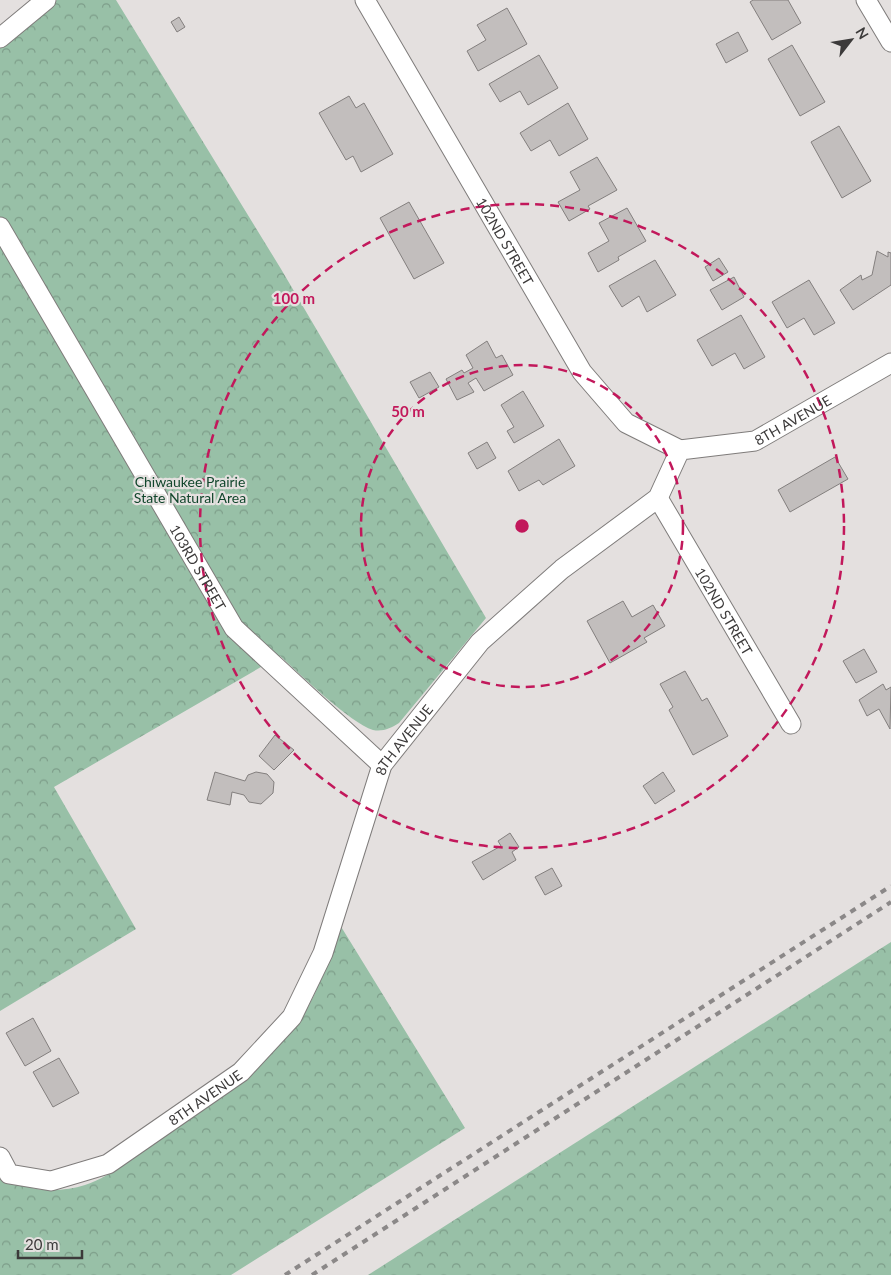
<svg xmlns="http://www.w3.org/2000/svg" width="891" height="1275" viewBox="0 0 891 1275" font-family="Lato,sans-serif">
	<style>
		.forest { fill: url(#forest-crowns) }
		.building { fill: #c2bebd; stroke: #837f7e }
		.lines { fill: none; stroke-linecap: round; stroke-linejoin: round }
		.minor-casing { stroke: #7f7c7b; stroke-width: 21 }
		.minor { stroke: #fff; stroke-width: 19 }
		.rail { stroke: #8b8888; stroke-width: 4; stroke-dasharray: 6 6; stroke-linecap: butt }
		.ring { fill: none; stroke: #c2185b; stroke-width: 2.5; stroke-dasharray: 9 6 }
		.labels { text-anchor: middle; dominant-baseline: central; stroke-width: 4.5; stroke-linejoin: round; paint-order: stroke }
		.street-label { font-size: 14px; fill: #3c3a3a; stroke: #e4e0df }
		.park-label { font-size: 14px; fill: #11462c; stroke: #e4e0df }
		.centre { fill: #c2185b; stroke: #e4e0df; stroke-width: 2.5 }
		.ring-label { font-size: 15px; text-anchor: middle; font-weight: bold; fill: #c2185b; stroke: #e4e0df; stroke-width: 4.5; stroke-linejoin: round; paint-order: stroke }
	</style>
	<defs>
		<pattern id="forest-crowns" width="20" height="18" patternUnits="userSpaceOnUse" patternTransform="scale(1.25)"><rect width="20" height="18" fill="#98c0a7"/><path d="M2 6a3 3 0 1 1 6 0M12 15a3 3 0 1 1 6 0" fill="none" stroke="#7d9d89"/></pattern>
	</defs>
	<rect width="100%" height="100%" fill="#e4e0df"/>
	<g class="forest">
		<path d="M57,0H116L281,269L486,618L399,723C391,728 383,732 373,730C350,723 300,674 280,656L54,787L136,929L0,1011V48Z"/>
		<path d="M340,925L465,1128L231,1275H0V1164C4,1168 8,1175 12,1178C31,1194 62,1192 85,1185C115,1175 149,1147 174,1128C219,1095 268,1065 300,1019C320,992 328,956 340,925Z"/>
		<polygon points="891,942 891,1275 368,1275"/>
	</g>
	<g class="building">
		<polygon points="753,0 788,0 801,23 772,40 750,2"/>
		<polygon points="507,8 527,44 478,71 467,51 486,40 477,25"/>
		<polygon points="179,17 185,27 177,32 171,22"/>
		<polygon points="738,32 748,51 726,63 716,44"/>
		<polygon points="792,45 825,102 800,116 768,59"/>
		<polygon points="539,55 558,88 528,105 520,91 500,102 489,84"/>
		<polygon points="349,96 356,108 364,103 393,154 361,172 353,156 346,160 319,113"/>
		<polygon points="568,103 588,139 559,156 550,140 531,151 520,133"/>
		<polygon points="839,126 871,181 842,198 811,142"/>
		<polygon points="597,157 617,190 588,206 590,209 569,221 558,202 580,190 570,172"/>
		<polygon points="409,202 444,263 414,279 380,218"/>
		<polygon points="627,208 646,241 618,257 619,260 598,272 588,253 609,241 599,223"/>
		<polygon points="877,251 888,257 888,252 891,253 891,285 853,310 840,290 861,275 862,280 872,275"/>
		<polygon points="719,258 728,272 713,281 705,267"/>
		<polygon points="655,260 676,295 647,312 639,296 622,307 609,286"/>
		<polygon points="734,277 744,297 722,310 710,290"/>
		<polygon points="809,280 835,323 814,335 804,318 787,328 772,302"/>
		<polygon points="741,315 765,357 744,369 735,353 712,366 697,340"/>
		<polygon points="487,341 496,358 502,355 513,375 484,391 476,378 468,383 474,392 457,400 446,379 462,370 464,373 473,368 466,355"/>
		<polygon points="430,372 439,387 419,398 410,382"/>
		<polygon points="523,391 544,426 514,443 507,431 514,427 501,405"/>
		<polygon points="559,439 575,466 543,485 539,480 519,491 508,471"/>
		<polygon points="487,442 496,458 477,469 468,453"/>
		<polygon points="835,457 848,479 790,512 778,490"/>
		<polygon points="623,601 632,617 653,605 665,626 644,638 647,642 610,663 587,621"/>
		<polygon points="864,649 877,672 856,683 843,661"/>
		<polygon points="685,671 702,701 707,698 728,736 693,755 669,710 673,707 660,684"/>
		<polygon points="883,684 886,690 891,687 890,729 879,709 867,716 859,700"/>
		<polygon points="275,735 294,750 274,770 259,756"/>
		<polygon points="215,772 245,781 248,775 256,772 267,774 274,782 273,793 261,804 249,802 244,795 232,792 230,805 207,800"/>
		<polygon points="663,772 675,791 655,804 643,786"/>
		<polygon points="510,833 519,847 512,852 516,860 483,880 472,862 501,846 498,841"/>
		<polygon points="552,868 562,886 545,895 535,877"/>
		<polygon points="33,1018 51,1051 25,1066 6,1033"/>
		<polygon points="59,1058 79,1093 53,1107 33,1072"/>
	</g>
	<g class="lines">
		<defs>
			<g id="minor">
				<path id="s1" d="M365,0L582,372L626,423L680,450"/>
				<polyline points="866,0 891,42"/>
				<polyline points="0,38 46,0"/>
				<path id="s2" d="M0,227L234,628L382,765"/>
				<path id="s3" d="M658,498L791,724"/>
				<path id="s4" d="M0,1157L9,1174L51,1181L108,1164L241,1072L292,1017L323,953L382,765L480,642L562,569L658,498L680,450L755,441L891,363"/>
			</g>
		</defs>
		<use href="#minor" class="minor-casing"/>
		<use href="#minor" class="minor"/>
		<g class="rail">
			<polyline points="285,1275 891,886"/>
			<polyline points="312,1275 891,902"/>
		</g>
	</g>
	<g class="ring">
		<circle cx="522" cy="526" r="161"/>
		<circle cx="522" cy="526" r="322"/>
	</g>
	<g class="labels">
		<g class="street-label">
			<text stroke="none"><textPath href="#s1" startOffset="279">102ND STREET</textPath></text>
			<text stroke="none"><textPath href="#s4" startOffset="1184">8TH AVENUE</textPath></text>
			<text stroke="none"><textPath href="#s2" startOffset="394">103RD STREET</textPath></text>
			<text stroke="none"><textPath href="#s3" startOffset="131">102ND STREET</textPath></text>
			<text stroke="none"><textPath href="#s4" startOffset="659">8TH AVENUE</textPath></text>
			<text stroke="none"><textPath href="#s4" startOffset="239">8TH AVENUE</textPath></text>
		</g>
		<g class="park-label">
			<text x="190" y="481">Chiwaukee Prairie<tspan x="190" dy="16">State Natural Area</tspan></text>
		</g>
	</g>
	<circle cx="522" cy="526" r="8" class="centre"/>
	<g class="ring-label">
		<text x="294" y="304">100 m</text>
		<text x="408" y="417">50 m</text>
	</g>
	<g transform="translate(851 40) rotate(59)" stroke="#e4e0df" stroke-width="4" paint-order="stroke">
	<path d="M0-4L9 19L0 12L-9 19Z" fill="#3c3a3a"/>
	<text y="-8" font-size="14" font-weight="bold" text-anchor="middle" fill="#3c3a3a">N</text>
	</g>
	<path d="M18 1250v8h64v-8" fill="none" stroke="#3c3a3a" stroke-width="2.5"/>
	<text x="25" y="1250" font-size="15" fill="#3c3a3a" stroke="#e4e0df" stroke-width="4" paint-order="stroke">20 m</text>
</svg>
